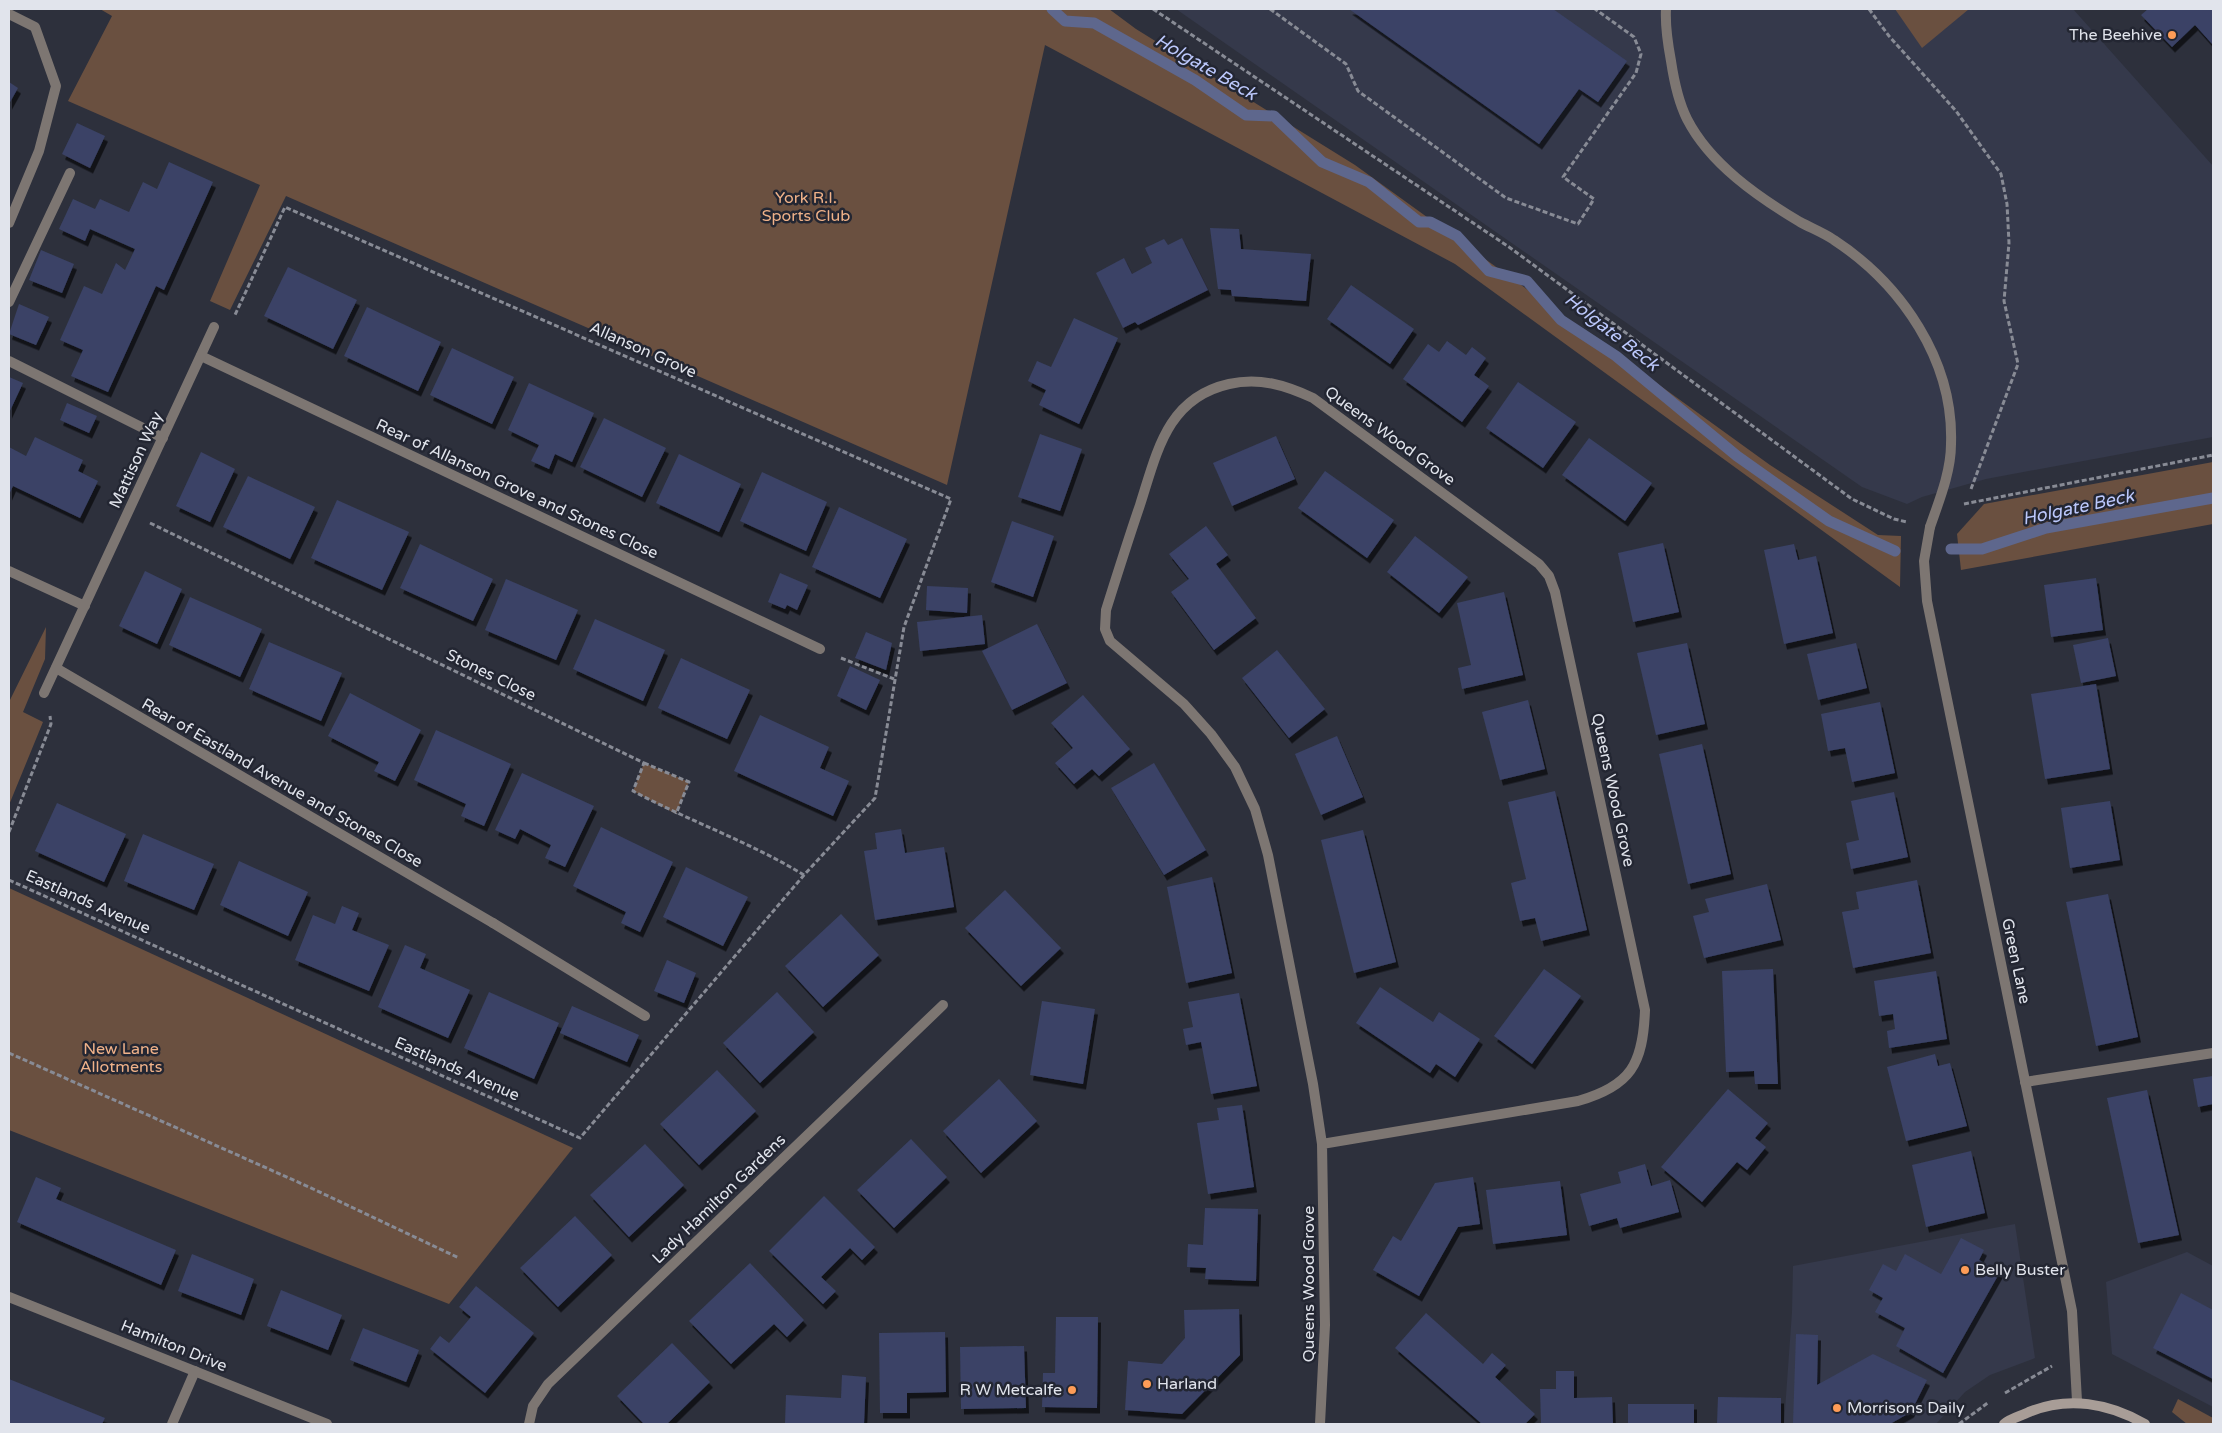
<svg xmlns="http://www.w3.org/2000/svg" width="2222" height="1433" viewBox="0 0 2222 1433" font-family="'Varela Round',sans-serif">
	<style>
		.built { fill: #35394b }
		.green { fill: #6a5040 }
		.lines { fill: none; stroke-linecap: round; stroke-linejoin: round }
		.stream { stroke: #5e678d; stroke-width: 11 }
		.building { fill: #3a4266; filter: url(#shadow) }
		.path { stroke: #888b95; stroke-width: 3; stroke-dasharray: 5 2.5; stroke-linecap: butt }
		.lane { stroke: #7d7672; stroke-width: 10 }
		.street { stroke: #7d7672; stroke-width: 10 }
		.secondary { stroke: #a89d97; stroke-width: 10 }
		.poi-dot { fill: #fe9c57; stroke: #232632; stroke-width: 2 }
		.labels { text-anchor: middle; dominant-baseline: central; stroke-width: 5; stroke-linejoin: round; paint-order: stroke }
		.poi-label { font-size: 16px; fill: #e1e4ec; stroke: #232632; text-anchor: start }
		.park-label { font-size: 16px; fill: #f0b289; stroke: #232632 }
		.street-label { font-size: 16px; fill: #e1e4ec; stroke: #232632 }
		.water-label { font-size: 18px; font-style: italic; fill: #bcc8fc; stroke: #232632 }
	</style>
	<defs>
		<filter id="shadow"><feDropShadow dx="3" dy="5.5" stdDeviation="0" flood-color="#0009"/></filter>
	</defs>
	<rect width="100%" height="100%" fill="#2d303c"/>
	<g class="built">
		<polygon points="1176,9 2073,9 2213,166 2213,437 1986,479 1922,497 1907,504 1862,487"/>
		<polygon points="2015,1224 2035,1358 1990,1375 1965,1392 1936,1424 1784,1424 1792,1312 1793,1266"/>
		<polygon points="2187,1252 2213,1266 2213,1407 2112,1354 2106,1282"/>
	</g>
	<g class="green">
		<polygon points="100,9 1109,9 1136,29 1355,165 1770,465 1878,535 1901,536 1900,587 1455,264 1045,45 947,485 286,196 230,310 210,301 260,185 68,101 112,16"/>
		<polygon points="1895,9 1969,9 1922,48"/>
		<polygon points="2213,462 2213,524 1961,570 1957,534 1984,504"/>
		<polygon points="46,627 45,659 23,712 43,722 9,805 9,702"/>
		<polygon points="644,763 689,782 676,814 633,791"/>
		<polygon points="9,889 9,888 573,1148 449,1304 9,1130"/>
		<polygon points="2178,1399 2213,1418 2213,1424 2187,1424 2172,1412"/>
	</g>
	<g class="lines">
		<g class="stream">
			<polyline points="1052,9 1065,21 1094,23 1195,80 1246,115 1274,116 1322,162 1369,182 1419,222 1430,222 1457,236 1489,271 1527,281 1561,320 1616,356 1737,456 1829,521 1895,551"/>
			<polyline points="1951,549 1982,549 2046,528 2213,498"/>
		</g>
	</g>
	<g class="building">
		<polygon points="1349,9 1553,9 1627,61 1598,102 1579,89 1539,144"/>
		<polygon points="2148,9 2213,9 2213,45 2195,25 2172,47 2141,15"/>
		<polygon points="9,82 18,88 9,104"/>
		<polygon points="77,123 105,136 90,168 62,154"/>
		<polygon points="169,162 213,182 164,290 156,286 108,392 71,376 83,350 60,340 84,286 102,294 116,263 125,270 135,249 90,229 85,241 59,229 73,199 95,209 100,199 129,212 143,182 157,189"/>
		<polygon points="1210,228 1239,229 1241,249 1311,254 1306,301 1232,296 1231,290 1218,289"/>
		<polygon points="1182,238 1208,290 1138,325 1135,322 1123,328 1096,273 1124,258 1132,274 1152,263 1145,248 1164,239 1168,245"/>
		<polygon points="41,250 74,264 62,293 29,280"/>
		<polygon points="288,267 357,300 333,349 264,316"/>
		<polygon points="1351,285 1414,329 1390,364 1327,319"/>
		<polygon points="19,304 49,317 36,345 9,334"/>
		<polygon points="367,307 441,342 418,391 344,356"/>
		<polygon points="1074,318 1118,338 1079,424 1039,405 1046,390 1028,381 1037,361 1051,367"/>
		<polygon points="1447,341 1466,355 1472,347 1486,358 1474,375 1489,386 1462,422 1403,379 1428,344 1439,352"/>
		<polygon points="452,348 514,377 492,424 430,395"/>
		<polygon points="9,377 23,383 9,413"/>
		<polygon points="1518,382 1576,422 1543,468 1486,428"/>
		<polygon points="529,383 594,413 572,462 555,454 549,469 531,461 539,445 508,430"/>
		<polygon points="67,403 97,416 89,433 60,420"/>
		<polygon points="604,418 666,448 642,497 580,467"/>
		<polygon points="1040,434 1082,449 1060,511 1018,497"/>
		<polygon points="1276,436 1295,479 1232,506 1213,463"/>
		<polygon points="35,437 83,460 78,471 98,481 80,518 13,486 9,495 9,447 26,456"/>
		<polygon points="1589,438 1652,483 1625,521 1562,475"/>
		<polygon points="201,452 235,469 210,522 176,506"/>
		<polygon points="679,454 741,484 719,532 656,503"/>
		<polygon points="1325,471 1394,520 1367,558 1298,508"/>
		<polygon points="762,472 827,502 806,551 740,521"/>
		<polygon points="248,476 315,507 290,559 223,527"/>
		<polygon points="337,500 409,532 382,590 311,558"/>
		<polygon points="839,507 907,539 880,598 812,567"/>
		<polygon points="1012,521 1054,536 1033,597 991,582"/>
		<polygon points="1206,526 1228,555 1216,564 1256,618 1214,650 1171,592 1189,579 1169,554"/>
		<polygon points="1415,536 1468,577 1439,613 1387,572"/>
		<polygon points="1663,543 1679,612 1633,622 1618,553"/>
		<polygon points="420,544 493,579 473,621 400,588"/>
		<polygon points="1794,544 1798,560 1816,556 1833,633 1784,644 1764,550"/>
		<polygon points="145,571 182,589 157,644 119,626"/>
		<polygon points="780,573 808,585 797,610 787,605 785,609 768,602"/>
		<polygon points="2096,578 2103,630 2051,637 2044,585"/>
		<polygon points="506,579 578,610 556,660 485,630"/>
		<polygon points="927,586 968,588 967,613 926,610"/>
		<polygon points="1504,592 1523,675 1462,689 1458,668 1471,665 1457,603"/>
		<polygon points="190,597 262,629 240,677 169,645"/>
		<polygon points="982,615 985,644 920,651 917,622"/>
		<polygon points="595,619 665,650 643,701 573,669"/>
		<polygon points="1037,624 1067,683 1012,710 982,651"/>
		<polygon points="866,632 892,643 886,670 855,658"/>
		<polygon points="2108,638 2116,676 2081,683 2073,645"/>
		<polygon points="269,642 342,673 321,721 249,689"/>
		<polygon points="1687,643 1705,724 1656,735 1637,653"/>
		<polygon points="1856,643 1867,688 1818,700 1807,654"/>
		<polygon points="1277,650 1325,709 1289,738 1242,678"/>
		<polygon points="681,658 750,690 727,739 658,708"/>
		<polygon points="850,666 880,680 866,710 837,696"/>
		<polygon points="2096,684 2110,769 2045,779 2031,694"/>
		<polygon points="350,693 421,730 395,781 374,771 379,762 328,736"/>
		<polygon points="1083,695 1130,749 1099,776 1092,769 1074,784 1055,763 1073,748 1051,723"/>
		<polygon points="1528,700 1545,769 1500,780 1482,712"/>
		<polygon points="1880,702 1895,773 1852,782 1845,748 1828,751 1821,714"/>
		<polygon points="760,715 829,747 820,768 849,781 833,816 734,771"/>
		<polygon points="436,730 511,764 484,826 461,816 466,804 414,780"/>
		<polygon points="1337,736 1363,797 1321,815 1295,754"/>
		<polygon points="1702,744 1731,874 1688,884 1659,754"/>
		<polygon points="1154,763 1206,850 1164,875 1111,788"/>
		<polygon points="522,773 594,806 565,867 545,858 551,845 520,829 515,839 495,830"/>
		<polygon points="1555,791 1587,930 1541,941 1535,918 1520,921 1511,883 1526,879 1508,802"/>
		<polygon points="1894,792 1908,857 1851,869 1846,843 1859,840 1851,801"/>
		<polygon points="2110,801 2120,860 2070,868 2061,808"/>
		<polygon points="57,803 126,834 104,882 35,851"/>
		<polygon points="601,827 673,862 640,932 621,923 626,912 573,886"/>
		<polygon points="901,829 905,853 944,847 954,907 875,920 864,851 877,849 875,833"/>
		<polygon points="1363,830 1396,962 1354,973 1321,840"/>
		<polygon points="143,834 214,864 194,910 124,881"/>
		<polygon points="239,861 308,892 288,936 220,905"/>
		<polygon points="686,867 748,897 723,946 663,917"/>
		<polygon points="1212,877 1232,973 1186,983 1167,887"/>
		<polygon points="1917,880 1931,953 1853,968 1842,912 1859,909 1856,892"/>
		<polygon points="1767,884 1781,940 1704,958 1693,916 1709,912 1705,899"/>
		<polygon points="1005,890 1061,948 1021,986 965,928"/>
		<polygon points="2108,894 2138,1037 2096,1046 2066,902"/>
		<polygon points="342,906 359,913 352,930 389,945 369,991 295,960 313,915 335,924"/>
		<polygon points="841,914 879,955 823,1007 785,966"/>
		<polygon points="405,945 426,954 420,968 470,990 448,1038 378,1007"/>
		<polygon points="667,960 696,973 684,1003 654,991"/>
		<polygon points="1544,969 1581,996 1532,1064 1494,1036"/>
		<polygon points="1773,969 1778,1084 1755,1084 1754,1071 1726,1072 1722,971"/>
		<polygon points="1936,971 1947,1039 1889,1048 1887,1031 1895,1029 1893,1014 1879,1016 1874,981"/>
		<polygon points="1380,987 1433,1022 1439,1012 1480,1039 1455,1077 1436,1064 1430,1073 1356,1023"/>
		<polygon points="489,992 559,1023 534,1079 464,1048"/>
		<polygon points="777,992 814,1032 760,1083 723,1043"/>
		<polygon points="1239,993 1257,1086 1211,1094 1201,1042 1186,1045 1183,1029 1193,1027 1188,1002"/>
		<polygon points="1042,1001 1095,1009 1083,1084 1030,1075"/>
		<polygon points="572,1006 639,1035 627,1062 560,1033"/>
		<polygon points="1935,1054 1938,1066 1950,1063 1967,1126 1906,1141 1887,1067"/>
		<polygon points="717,1070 756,1111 699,1165 660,1124"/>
		<polygon points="2213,1076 2213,1104 2198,1107 2193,1079"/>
		<polygon points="999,1079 1037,1121 981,1173 943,1131"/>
		<polygon points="1728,1089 1768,1123 1755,1138 1766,1147 1747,1170 1737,1162 1702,1202 1661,1167"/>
		<polygon points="2147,1090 2179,1235 2138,1243 2107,1098"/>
		<polygon points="1242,1105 1254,1187 1208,1194 1197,1123 1219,1120 1217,1108"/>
		<polygon points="911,1139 947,1177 894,1228 857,1190"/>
		<polygon points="645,1144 684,1185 629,1237 590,1195"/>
		<polygon points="1971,1151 1985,1213 1926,1227 1912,1165"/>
		<polygon points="1645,1164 1651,1186 1670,1180 1679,1212 1620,1228 1617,1218 1589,1226 1580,1194 1621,1183 1618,1172"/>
		<polygon points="36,1177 61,1188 56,1199 176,1250 161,1285 17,1222"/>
		<polygon points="1473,1177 1480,1224 1458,1227 1419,1296 1373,1270 1393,1236 1401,1241 1435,1183"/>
		<polygon points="1560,1181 1567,1235 1493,1244 1486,1190"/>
		<polygon points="824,1196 875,1247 862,1260 850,1248 821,1277 836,1291 823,1304 769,1251"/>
		<polygon points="1205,1208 1258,1209 1256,1281 1205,1279 1206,1268 1187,1267 1188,1244 1203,1245"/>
		<polygon points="575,1216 612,1255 558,1307 520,1268"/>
		<polygon points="1961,1238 1984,1250 1979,1260 2000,1272 1943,1373 1896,1346 1905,1328 1875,1312 1883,1298 1869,1290 1883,1264 1896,1271 1905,1254 1941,1274"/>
		<polygon points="192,1254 254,1279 241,1315 178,1291"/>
		<polygon points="750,1263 804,1320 787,1337 774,1324 731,1364 689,1321"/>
		<polygon points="476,1286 534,1333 485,1393 430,1349 440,1336 449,1343 471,1317 459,1307"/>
		<polygon points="281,1290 342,1315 328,1350 267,1326"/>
		<polygon points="2181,1293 2213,1310 2213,1379 2153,1348"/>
		<polygon points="1239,1309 1240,1355 1182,1414 1125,1410 1128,1361 1162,1364 1185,1338 1184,1310"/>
		<polygon points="1426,1313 1483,1364 1492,1353 1506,1365 1495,1377 1535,1414 1525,1424 1482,1424 1395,1348"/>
		<polygon points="1056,1317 1098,1317 1097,1408 1042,1407 1043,1373 1055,1373"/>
		<polygon points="363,1328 419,1350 406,1382 350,1360"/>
		<polygon points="945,1332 946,1392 907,1393 907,1413 880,1413 879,1333"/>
		<polygon points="1796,1334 1818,1335 1817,1385 1873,1354 1927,1380 1911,1412 1890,1424 1793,1424"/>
		<polygon points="672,1343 710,1382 667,1424 644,1424 617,1396"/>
		<polygon points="1024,1346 1026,1408 961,1409 960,1347"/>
		<polygon points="1556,1371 1574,1371 1574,1398 1612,1397 1613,1424 1541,1424 1540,1389 1556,1389"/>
		<polygon points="842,1375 866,1377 864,1424 785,1424 786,1395 841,1398"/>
		<polygon points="9,1379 105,1418 102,1424 9,1424"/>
		<polygon points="1718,1397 1781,1398 1781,1424 1717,1424"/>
		<rect x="1628" y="1404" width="66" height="20"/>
	</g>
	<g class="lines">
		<g class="path">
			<polyline points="1153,9 1509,247 1852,499 1894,519 1907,522"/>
			<polyline points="1270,9 1346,64 1358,91 1506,198 1578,224 1594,199 1563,177 1636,73 1641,54 1634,37 1595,9"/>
			<polyline points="1869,9 1889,36 1956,111 2001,174 2007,204 2009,243 2004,301 2018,364 1971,489"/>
			<polyline points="1964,504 2213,455"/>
			<path d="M150,523L644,763L633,791C689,821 750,842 804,875"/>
			<polyline points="841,658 894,679"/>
			<polyline points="644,763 689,782 676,814"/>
			<polyline points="9,832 51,724 50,716"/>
			<polyline points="9,880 580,1138 804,875 875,798 904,627 951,499 285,207 235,315"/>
			<polyline points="9,1053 309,1187 459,1258"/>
			<polyline points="2005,1393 2052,1366"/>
			<polyline points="1959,1424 1989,1402"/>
		</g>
		<g class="lane">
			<path d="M1666,9C1665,26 1668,45 1671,61C1674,81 1678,101 1687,119C1710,164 1758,197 1800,222C1811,228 1824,233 1834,240C1901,284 1954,360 1951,444C1951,472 1939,501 1930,527"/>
			<polyline points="9,14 35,27 56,86 39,151 9,223"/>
			<polyline points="9,302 70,173"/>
			<polyline points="9,361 163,438"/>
			<polyline points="493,923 645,1016"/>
			<polyline points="2025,1082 2213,1053"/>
		</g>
		<g class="street">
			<polyline points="201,356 820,649"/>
			<polyline points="1930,527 1924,561 1927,601 2072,1311 2077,1401"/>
			<polyline points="9,571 85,606"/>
			<polyline points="56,668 493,923"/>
			<polyline points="44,693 214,327"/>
			<polyline points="9,1297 327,1424"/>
			<polyline points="172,1424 195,1371"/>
			<polyline points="529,1424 533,1406 548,1384 943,1005"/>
			<path d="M1320,1424L1325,1325L1322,1144L1313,1084L1268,855L1255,809L1235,767L1211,734L1184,704L1110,641L1105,629L1106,610C1117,575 1128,540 1140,505C1157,452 1167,398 1229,384C1259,377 1285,385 1313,398L1539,564L1549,576L1555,592L1645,1010C1643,1064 1631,1086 1578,1101L1322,1144"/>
		</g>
		<path class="secondary" d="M2004,1424C2011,1418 2021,1416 2029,1412C2068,1396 2109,1403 2145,1424"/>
	</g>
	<g class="poi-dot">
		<circle cx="2172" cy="35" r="5"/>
		<circle cx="1965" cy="1270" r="5"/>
		<circle cx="1147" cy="1384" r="5"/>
		<circle cx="1072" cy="1390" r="5"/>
		<circle cx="1837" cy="1408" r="5"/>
	</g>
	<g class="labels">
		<g class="poi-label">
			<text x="2162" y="35" text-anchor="end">The Beehive</text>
			<text x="1975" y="1270">Belly Buster</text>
			<text x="1157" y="1384">Harland</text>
			<text x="1062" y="1390" text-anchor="end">R W Metcalfe</text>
			<text x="1847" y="1408">Morrisons Daily</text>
		</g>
		<g class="park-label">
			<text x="806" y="198">York R.I.<tspan x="806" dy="18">Sports Club</tspan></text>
			<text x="121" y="1049">New Lane<tspan x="121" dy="18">Allotments</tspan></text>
		</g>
		<g class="street-label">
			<text transform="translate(643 350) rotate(24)">Allanson Grove</text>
			<text transform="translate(1390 436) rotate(36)">Queens Wood Grove</text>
			<text transform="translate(136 460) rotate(-65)">Mattison Way</text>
			<text transform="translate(517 489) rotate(25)">Rear of Allanson Grove and Stones Close</text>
			<text transform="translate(491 675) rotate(26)">Stones Close</text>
			<text transform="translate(282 783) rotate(30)">Rear of Eastland Avenue and Stones Close</text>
			<text transform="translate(1613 790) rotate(78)">Queens Wood Grove</text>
			<text transform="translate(88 902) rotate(24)">Eastlands Avenue</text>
			<text transform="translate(2016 961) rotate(78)">Green Lane</text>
			<text transform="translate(457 1069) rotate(24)">Eastlands Avenue</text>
			<text transform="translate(719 1199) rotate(-44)">Lady Hamilton Gardens</text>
			<text transform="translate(1309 1284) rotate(-90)">Queens Wood Grove</text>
			<text transform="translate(174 1346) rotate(22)">Hamilton Drive</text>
		</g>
		<g class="water-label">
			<text transform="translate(1206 67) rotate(30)">Holgate Beck</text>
			<text transform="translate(1612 332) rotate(38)">Holgate Beck</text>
			<text transform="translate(2078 507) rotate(-12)">Holgate Beck</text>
		</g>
	</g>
	<rect width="2222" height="1433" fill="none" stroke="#e1e4ec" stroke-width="20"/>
</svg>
